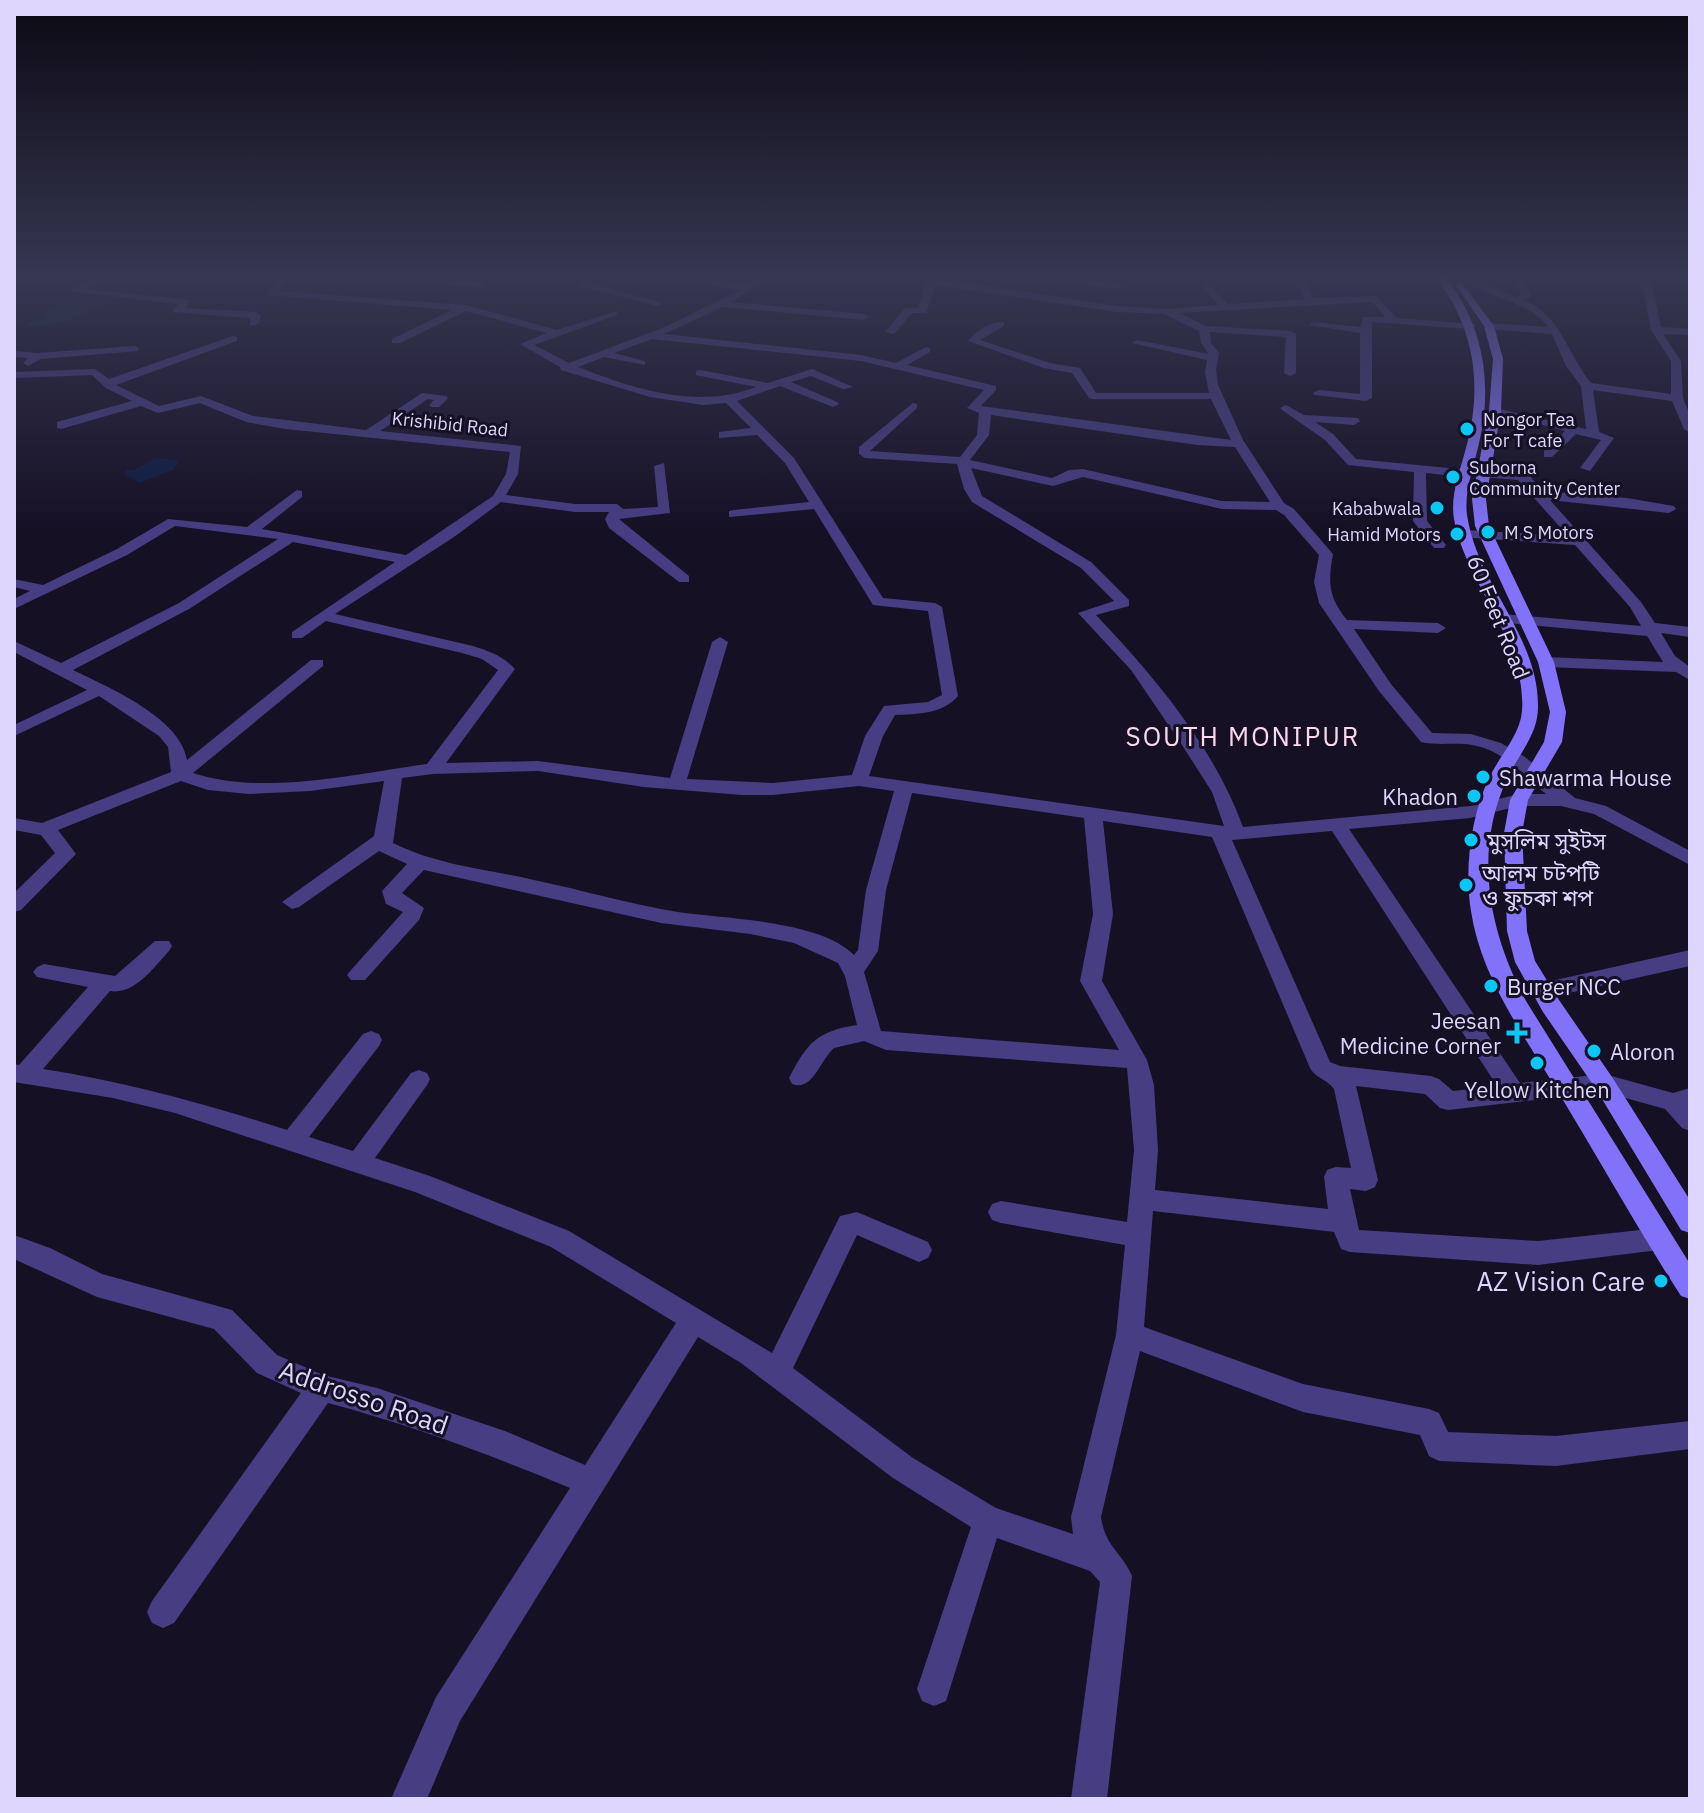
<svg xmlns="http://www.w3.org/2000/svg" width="1704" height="1813" viewBox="0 0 1704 1813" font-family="'IBM Plex Sans','Noto Sans Bengali',sans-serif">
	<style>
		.green { fill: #132d2f }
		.water { fill: #0d1b42 }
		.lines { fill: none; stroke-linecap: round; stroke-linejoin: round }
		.street { fill: #463d82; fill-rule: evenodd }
		.secondary { fill: #8272f9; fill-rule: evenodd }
		.poi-dot { fill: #0bc7f4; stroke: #161025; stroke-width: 3 }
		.labels { text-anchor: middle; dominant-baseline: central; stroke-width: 6; stroke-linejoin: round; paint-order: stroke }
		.far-poi-label { font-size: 18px; fill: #ded6fd; stroke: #161025; text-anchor: start }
		.far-street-label { font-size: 18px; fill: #ded6fd; stroke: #161025 }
		.street-label { font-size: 22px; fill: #ded6fd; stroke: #161025 }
		.poi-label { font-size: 22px; fill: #ded6fd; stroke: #161025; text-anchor: start }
		.quarter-label { font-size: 26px; letter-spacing: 2px; fill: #fdd8ec; stroke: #161025 }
		.near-poi-label { font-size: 26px; fill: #ded6fd; stroke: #161025; text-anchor: end }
		.near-street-label { font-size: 26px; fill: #ded6fd; stroke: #161025 }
	</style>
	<rect width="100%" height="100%" fill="#161025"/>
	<path class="green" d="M79,295L109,302C83,314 55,330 26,325L44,316L43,313Z"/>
	<polygon class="water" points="155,458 179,460 173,470 140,483 124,474 126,470 134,470"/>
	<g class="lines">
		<g class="street">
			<polygon points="96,277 109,277 86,289 190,300 186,308 256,312 261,315 259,324 250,326 250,318 172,312 178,304 69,291"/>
			<path d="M281,277H291L279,291L466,305L557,330L617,311V315L534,345L569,363L665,327L740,290L660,277H689L747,285L758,277H769L732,302L864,314L869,317L864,320L723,307L664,334L861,355L896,363L926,347L930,348V352L907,365L996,386V390L981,406L1231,440L1211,399H1093L1089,398L1072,373L1044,368L968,341C977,331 989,321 1004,322V326L980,340L1050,363L1080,368L1096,393H1209L1205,372L1207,360L1132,343L1137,340L1209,354L1201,343L1199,331L1164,314L1117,312L936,285L926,313H912L894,334L885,332L905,308H918L928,277L1117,306L1168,309L1218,305L1202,287L1207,284L1228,304L1305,299L1293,277H1302L1314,298L1376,296L1397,318L1475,324V328L1471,329L1372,322V398L1366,401L1315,395L1313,393L1319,390L1360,394V333L1309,325L1314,322L1361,327L1363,317H1385L1373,302L1179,313L1206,326L1291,331L1296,334V373L1290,376L1284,373L1286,337L1210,332L1211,343L1219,353L1216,370L1218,385L1243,440L1284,503L1294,509L1333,554C1328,582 1328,597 1347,620L1438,623L1446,628L1438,633L1354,629L1391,684L1432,733L1471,734L1501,743L1525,757L1575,798L1606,806L1690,851V865L1594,814L1561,806H1519L1470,818L1349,829L1520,1083L1604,1074L1673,1093L1690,1088V1131L1682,1128L1665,1109L1604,1092L1448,1110L1440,1108L1425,1094L1356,1086L1378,1180L1375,1187L1366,1191L1350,1189L1359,1230L1538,1241L1659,1228L1668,1231L1672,1239L1668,1247L1659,1250L1538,1265L1350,1252L1341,1249L1334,1232L1153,1211L1144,1327L1303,1384L1429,1409L1439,1413L1448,1432L1556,1436L1690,1421V1449L1556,1466L1439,1461L1429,1456L1420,1435L1303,1412L1140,1351L1101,1517C1105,1547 1122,1552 1132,1576L1107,1799H1071L1100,1582L1090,1571L997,1538L946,1701L934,1706L922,1701L917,1689L971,1527L893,1478L741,1363L698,1337L460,1721L427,1799H391L436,1697L570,1488C491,1455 411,1425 328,1403L174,1623L163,1628L152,1623L147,1612L152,1601L301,1393L257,1373L214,1329L97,1297L14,1259V1235L50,1248L102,1274L232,1310L277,1355L323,1375L377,1388L505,1431L585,1465L676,1323L551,1247L415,1192L175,1113L113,1098L14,1082V1064L19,1065L88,987L37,977L33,972L37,967L44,964L115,976L155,941H169L172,946L169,951C154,967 135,995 110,991L43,1069C127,1082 206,1104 287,1130L363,1034L371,1031L379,1034L382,1040L379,1046L309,1137L353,1151L411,1073L419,1070L427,1073L430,1079L427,1085L375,1158L430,1176L569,1231L772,1353L840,1216L857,1212L928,1242L932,1250L928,1258L919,1262L857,1235L793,1368L913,1458L996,1508L1073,1534L1071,1517L1116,1335L1125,1245L1001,1223L992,1220L988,1212L992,1204L1001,1201L1127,1222L1134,1150L1127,1068L886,1050L864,1041L834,1048C820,1060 813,1092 792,1084L789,1078C807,1043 817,1031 857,1025L845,976L838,963L794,943L750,934L661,923L424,870L402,893L424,908L419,920L365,980H351L347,975L351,970L403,912L386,904L382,891L407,864L379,851L299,907L292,909L282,902L374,836L384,781L310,791L249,794L208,790L181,781L58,830L76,854L21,910L14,912V893L55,853L41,835L14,830V818L42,823L171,772L168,747L159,736L99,696L14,736V725L87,690L14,652V641L61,663L179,603L278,539L175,526L127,555L14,609V599L30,591L14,587V579L43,585L117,549L168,519L247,527L297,490L302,491V497L262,529L406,555L493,496L506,474L510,452L286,429L246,422L200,403L158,413L141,406L61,429L57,428V422L132,401L106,388L92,375L14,378V372L95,369L109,379L233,336L237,337V341L116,385L159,406L201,396L253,416L366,430L422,393L446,396L448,398L439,407H431L429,405L434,400L428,399L380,431L521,446L518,474L506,495L575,504H617L623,509L658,507L654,466L664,463L670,513L619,519L689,576V582H679L609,528L605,519L609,512H575L501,502L454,537L335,614L473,646C489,651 503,656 515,669L446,763L538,761L670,778L712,642L720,637L728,642L687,779L773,783L852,775L865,736L884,706L928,702L942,695L928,611L873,605L814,509L729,517V511L734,510L809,502L785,463L757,435L719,438V432L751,428L726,403L703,405L650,397L561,370L560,367L520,344L547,333L466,311L400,343H392V339L452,310L268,295V291ZM652,339L861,361L984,390L967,408L979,413L977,435L960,457L870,451L917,408V404L913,403L859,447V454L865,458L957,464L964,489L972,502L1081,568L1114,601L1078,613L1131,670L1182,745L1212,792L1224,826L869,776L883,736L895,715C917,714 943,714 958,696L942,607L935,603L883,598L794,458L737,401L780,386L833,407L839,404L837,402L791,382L811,376L843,389L853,387L812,369L768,383L700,370L696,371V375L756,387C698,410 634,389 578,367L604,357L645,365V361L614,353ZM991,415L1197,445L1235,447L1270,502L1222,501L1083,469L1069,470L1052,478L970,460L989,435ZM971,468L1053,486L1083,477L1222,509L1276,510L1284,515L1319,555L1314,582L1319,603L1379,691L1421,742C1437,746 1455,742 1472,745C1504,750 1523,775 1546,794H1519L1470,806L1243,827C1214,747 1154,676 1096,615L1129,606V600L1091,562L982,496ZM293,542L395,562L292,632V638H302L326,621L462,653L482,659L498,670L427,764C355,774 263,796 193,773L323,666V660H311L187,760C181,718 108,687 73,670L189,609ZM538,771L644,787L742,795H773L859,786L894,791L866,890L858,950L854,955C820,920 724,919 678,912C629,904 582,890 534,880C486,869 437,865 393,843L402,778L433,774ZM912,793L1084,818L1093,914L1080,981L1119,1050L881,1031L864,972L878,951L886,890ZM1103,821L1212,837L1310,1068C1315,1078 1327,1079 1334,1089L1351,1168L1336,1167L1327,1170L1324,1177L1328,1209L1155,1190L1158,1150L1154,1085L1147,1060L1102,981L1113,914ZM1332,831L1497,1086L1453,1091L1439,1079L1431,1076L1340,1066L1330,1062L1232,840Z"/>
			<polygon points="402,277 481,281 486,284 481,287 406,282"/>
			<polygon points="581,277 593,277 589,283 663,303 658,306 579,286"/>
			<polygon points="1056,277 1118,283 1123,286 1118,289 1027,278"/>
			<path d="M1462,277H1473L1516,297L1521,295L1513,277H1522L1532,296L1524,300C1562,316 1567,354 1591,383L1671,394V361L1651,330L1644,293L1637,277H1647L1654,293L1661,327L1690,329V335L1663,334L1681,361L1683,398L1690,415V433L1684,429L1672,401L1593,390L1599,432L1614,438L1590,471L1580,468L1601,440L1576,434L1552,457H1544V451L1565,431L1489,411L1495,408L1586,429L1581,386L1566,366L1552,334L1489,329L1484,326L1489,323L1548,327C1528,299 1487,300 1462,277Z"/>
			<polygon points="134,346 138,347 138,351 41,359 28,366 23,363 28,358 14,357 14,351 38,353"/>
			<polygon points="1286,405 1304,415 1358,418 1360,421 1354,425 1315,422 1333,434 1356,459 1469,470 1469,476 1465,477 1426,473 1427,521 1446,545 1444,548 1434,548 1413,521 1414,472 1348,465 1325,440 1282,410 1280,408"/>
			<polygon points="1486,470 1527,473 1543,491 1627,498 1674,506 1676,509 1669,513 1550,500 1641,602 1655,623 1690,627 1690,637 1661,633 1675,656 1690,667 1690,680 1676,672 1546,667 1538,662 1546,657 1663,662 1647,636 1498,622 1498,616 1503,614 1641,626 1630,607 1575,545 1460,537 1460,531 1465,530 1568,536 1518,480 1482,477 1480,474"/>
			<polygon points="1690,950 1690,966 1542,999 1534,997 1531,991 1534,985 1542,983"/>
		</g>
		<g class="secondary">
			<path d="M1436,277H1445C1484,324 1493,385 1479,443C1474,467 1464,490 1467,515C1477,584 1539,636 1538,707C1538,735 1518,755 1507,779C1473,852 1489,933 1526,1001L1690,1264V1299L1681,1296L1665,1271C1629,1213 1595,1153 1560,1095C1526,1038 1481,979 1471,911C1464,869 1471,814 1490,776C1501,754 1520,735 1522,711C1527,641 1466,585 1454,519C1450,495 1460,471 1466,448C1483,385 1475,329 1436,277Z"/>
			<polygon points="1461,282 1494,326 1503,359 1501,411 1486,499 1489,526 1554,662 1566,712 1562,742 1528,800 1522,833 1527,931 1535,961 1559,1000 1612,1077 1690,1200 1690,1233 1681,1230 1596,1089 1543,1012 1515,962 1507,931 1504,833 1510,800 1544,742 1550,712 1538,662 1475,526 1472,499 1489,411 1493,359 1484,326 1456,285"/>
		</g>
	</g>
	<linearGradient id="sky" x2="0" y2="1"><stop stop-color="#0c0914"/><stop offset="0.52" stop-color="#363751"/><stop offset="1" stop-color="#363751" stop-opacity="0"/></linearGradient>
	<rect width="1704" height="531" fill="url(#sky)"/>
	<g class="poi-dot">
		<circle cx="1467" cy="429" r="8"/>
		<circle cx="1453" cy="477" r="8"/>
		<circle cx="1437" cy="508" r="8"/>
		<circle cx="1488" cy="532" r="8"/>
		<circle cx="1457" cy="534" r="8"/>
		<circle cx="1483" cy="777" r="8"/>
		<circle cx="1474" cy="796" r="8"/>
		<circle cx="1471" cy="840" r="8"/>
		<circle cx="1466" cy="885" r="8"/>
		<circle cx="1491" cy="986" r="8"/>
		<path d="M1513 1021h8v8h8v8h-8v8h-8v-8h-8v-8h8z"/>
		<circle cx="1594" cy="1051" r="8"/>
		<circle cx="1537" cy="1063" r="8"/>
		<circle cx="1661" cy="1281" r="8"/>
	</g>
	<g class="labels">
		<g class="far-poi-label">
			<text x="1483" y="419">Nongor Tea<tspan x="1483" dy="21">For T cafe</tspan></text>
			<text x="1469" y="467">Suborna<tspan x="1469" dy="21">Community Center</tspan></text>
			<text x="1421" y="508" text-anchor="end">Kababwala</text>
			<text x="1504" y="532">M S Motors</text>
			<text x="1441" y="534" text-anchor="end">Hamid Motors</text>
		</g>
		<g class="far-street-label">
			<text transform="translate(450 424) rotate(6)">Krishibid Road</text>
		</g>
		<g class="street-label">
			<text transform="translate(1499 617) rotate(68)">60 Feet Road</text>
		</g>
		<g class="poi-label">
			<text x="1499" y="777">Shawarma House</text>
			<text x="1458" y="796" text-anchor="end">Khadon</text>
			<text x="1487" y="840">মুসলিম সুইটস</text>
			<text x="1482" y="872">আলম চটপটি<tspan x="1482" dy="25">ও ফুচকা শপ</tspan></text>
			<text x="1507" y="986">Burger NCC</text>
			<text x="1501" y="1020" text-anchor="end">Jeesan<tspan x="1501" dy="25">Medicine Corner</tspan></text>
			<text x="1610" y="1051">Aloron</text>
			<text x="1537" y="1089" text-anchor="middle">Yellow Kitchen</text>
		</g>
		<g class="quarter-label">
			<text x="1243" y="736">SOUTH MONIPUR</text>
		</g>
		<g class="near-poi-label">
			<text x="1645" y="1281">AZ Vision Care</text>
		</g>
		<g class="near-street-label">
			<text transform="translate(364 1397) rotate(19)">Addrosso Road</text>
		</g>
	</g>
	<rect width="1704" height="1813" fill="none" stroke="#ded6fd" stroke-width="32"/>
</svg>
